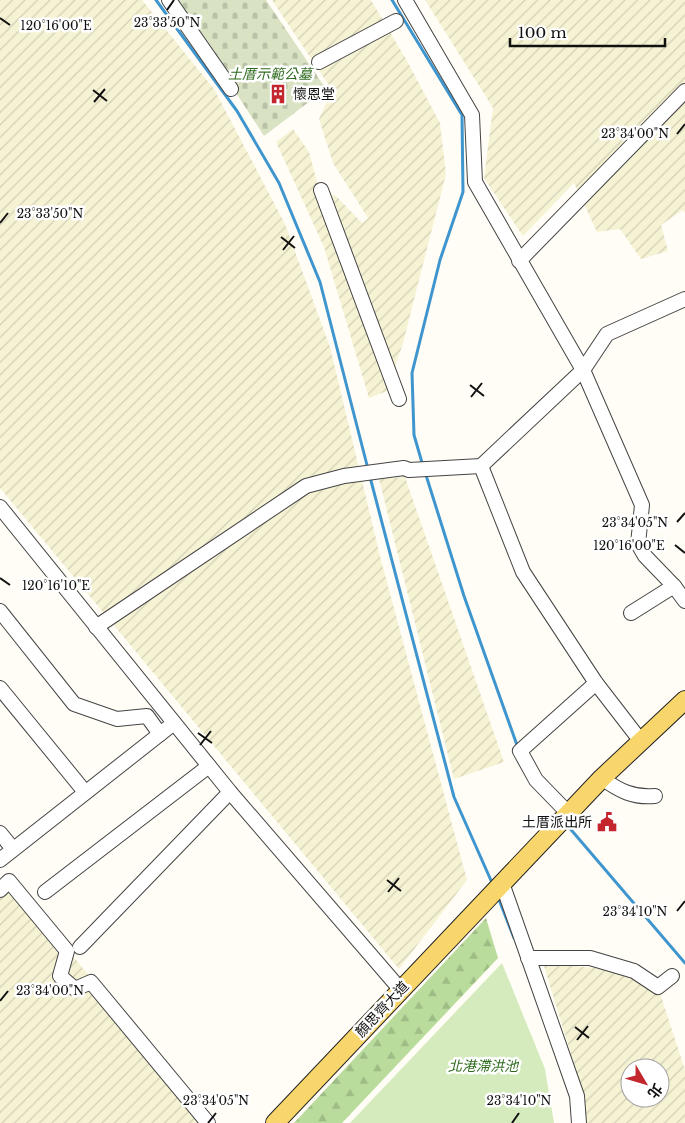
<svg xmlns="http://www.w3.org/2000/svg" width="685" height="1123" viewBox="0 0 685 1123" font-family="'Libre Baskerville','Noto Sans TC',serif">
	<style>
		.farmland { fill: url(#farmland-furrows); fill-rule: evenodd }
		.forest { fill: url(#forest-firs) }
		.cemetery { fill: url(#cemetery-stones) }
		.park { fill: #d5ebbd }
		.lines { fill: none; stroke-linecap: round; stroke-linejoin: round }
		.stream { stroke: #3f96cf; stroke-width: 3 }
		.minor-casing { stroke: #444; stroke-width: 16 }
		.major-casing { stroke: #222; stroke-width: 20 }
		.minor { stroke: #fff; stroke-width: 14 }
		.major { stroke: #f9d66b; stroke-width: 18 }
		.ticks { fill: none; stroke: #111; stroke-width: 2 }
		.labels { text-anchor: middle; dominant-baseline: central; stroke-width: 5; stroke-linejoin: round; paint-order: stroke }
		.park-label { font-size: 14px; font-style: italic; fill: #2f6b1f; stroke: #fff }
		.poi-label { font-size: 14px; fill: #111; stroke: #fff; text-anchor: start }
		.street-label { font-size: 14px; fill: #111; stroke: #fff }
		.ticks-label { font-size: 12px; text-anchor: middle; fill: #111; stroke: #fff; stroke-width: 5; stroke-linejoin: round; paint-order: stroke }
	</style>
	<defs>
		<pattern id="farmland-furrows" width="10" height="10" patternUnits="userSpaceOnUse" patternTransform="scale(1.25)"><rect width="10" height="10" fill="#f6f3d4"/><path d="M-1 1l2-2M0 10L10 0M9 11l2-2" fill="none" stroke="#d2cfb5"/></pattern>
		<pattern id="forest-firs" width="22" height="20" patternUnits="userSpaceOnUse" patternTransform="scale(1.25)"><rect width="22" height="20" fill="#b9dc9c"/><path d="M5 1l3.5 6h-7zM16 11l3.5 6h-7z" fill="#9ebc85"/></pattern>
		<pattern id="cemetery-stones" width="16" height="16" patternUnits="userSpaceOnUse" patternTransform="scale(1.25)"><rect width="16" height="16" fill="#d9e3c4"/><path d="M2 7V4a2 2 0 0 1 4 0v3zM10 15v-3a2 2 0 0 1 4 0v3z" fill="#b9c2a7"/></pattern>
	</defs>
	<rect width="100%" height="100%" fill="#fffdf5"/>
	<g class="farmland">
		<polygon points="0,0 142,0 214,89 285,224 330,347 381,560 467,880 399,969 0,488"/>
		<polygon points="272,0 371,0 406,59 440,123 446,174 403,343 387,391 369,398 324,247 276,142 293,129 309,152 317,182 315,191 336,196 362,223 368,218 333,163 319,119 332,90"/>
		<polygon points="425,0 685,0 685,213 683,210 661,225 668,251 641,259 620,229 597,232 574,183 523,236 484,178 493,108"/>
		<polygon points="405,477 504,762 454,779 379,479"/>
		<polygon points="10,878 208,1123 0,1123 0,889"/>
		<path d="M543,963L625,971L660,993L685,1070V1123H585L583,1093ZM630,1068H660V1098H630Z"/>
	</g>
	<polygon class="forest" points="486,918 498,958 342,1123 294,1123"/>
	<polygon class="cemetery" points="173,0 266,0 326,89 264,136 194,28"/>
	<polygon class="park" points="502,963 545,1069 554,1123 350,1123"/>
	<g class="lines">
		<g class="stream">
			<polyline points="156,0 237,111 279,183 320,282 368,469"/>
			<polyline points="392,0 462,115 463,192 440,260 412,373 414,435 423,466"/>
			<polyline points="425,472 464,596 518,748"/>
			<polyline points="370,477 454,797 493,885"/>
			<polyline points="567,825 685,963"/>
			<polyline points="498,897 514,938"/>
		</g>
		<defs>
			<g id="minor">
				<polyline points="169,0 231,89"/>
				<polyline points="405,0 472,115 475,182 583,370 642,505 638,544 645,556 674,586 685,601"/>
				<polyline points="319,62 396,21"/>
				<polyline points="321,190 399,399"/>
				<polyline points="519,261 685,91"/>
				<polyline points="481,466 523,572 596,683 640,740"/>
				<polyline points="0,507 230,792 400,989"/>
				<polyline points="0,611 74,704 117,719 147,716 160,734"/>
				<polyline points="631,613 674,586"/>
				<polyline points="96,627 306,486 344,476 404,468 409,470 481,466 583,370 607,334 685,299"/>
				<polyline points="0,688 85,792"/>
				<path d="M602,778C619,791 634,798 655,796"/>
				<polyline points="569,814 536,780 520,751 596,683"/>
				<polyline points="0,833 13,849"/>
				<polyline points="0,860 174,723"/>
				<polyline points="502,883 577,1096 579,1123"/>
				<polyline points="0,890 9,881 67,951 60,976 75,989 91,982 208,1123"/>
				<polyline points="45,892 209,766"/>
				<polyline points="80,947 230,792"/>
				<polyline points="528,958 590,958 634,971 658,987 672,976"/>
			</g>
			<polyline id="major" points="275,1123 602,778 685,700"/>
		</defs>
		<use href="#minor" class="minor-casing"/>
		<use href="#major" class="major-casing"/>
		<use href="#minor" class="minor"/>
		<use href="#major" class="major"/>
	</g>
	<path class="ticks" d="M167,10L174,0M0,18L10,25M93,90L107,101M94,102L105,89M677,134L685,124M0,223L8,213M281,237L295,248M283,250L294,236M470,385L484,396M471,397L482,383M677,522L685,513M675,545L685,553M0,578L10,585M198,733L212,743M200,745L211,731M387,880L401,891M388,892L399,878M677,911L685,901M0,1001L8,991M575,1027L589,1038M577,1040L588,1026M208,1123L216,1113M512,1123L519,1113"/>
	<defs>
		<symbol id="building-bare" viewBox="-9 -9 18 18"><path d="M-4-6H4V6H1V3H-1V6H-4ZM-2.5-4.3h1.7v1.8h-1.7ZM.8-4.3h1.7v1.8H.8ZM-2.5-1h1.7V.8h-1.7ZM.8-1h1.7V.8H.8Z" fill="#c4262e" stroke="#fff" stroke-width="2.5" paint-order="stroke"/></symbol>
		<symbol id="civic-bare" viewBox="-9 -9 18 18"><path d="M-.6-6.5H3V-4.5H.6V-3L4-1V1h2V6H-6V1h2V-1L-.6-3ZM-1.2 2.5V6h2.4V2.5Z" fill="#c4262e" stroke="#fff" stroke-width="2.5" paint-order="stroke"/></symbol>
	</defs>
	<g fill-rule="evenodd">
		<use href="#building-bare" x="264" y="80" width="28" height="28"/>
		<use href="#civic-bare" x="593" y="808" width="28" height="28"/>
	</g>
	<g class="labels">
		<g class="park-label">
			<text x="270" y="74">土厝示範公墓</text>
			<text x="483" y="1066">北港滯洪池</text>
		</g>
		<g class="poi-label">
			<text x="293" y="94">懷恩堂</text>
			<text x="592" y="822" text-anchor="end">土厝派出所</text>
		</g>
		<g class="street-label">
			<text transform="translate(382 1009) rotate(-47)">顏思齊大道</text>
		</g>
	</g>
	<g class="ticks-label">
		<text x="167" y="27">23°33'50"N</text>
		<text x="56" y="30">120°16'00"E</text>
		<text x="635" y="138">23°34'00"N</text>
		<text x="50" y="218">23°33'50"N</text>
		<text x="635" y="527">23°34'05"N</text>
		<text x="629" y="550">120°16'00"E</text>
		<text x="56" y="590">120°16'10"E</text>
		<text x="635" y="916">23°34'10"N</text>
		<text x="50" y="995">23°34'00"N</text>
		<text x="216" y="1105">23°34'05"N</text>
		<text x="519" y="1105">23°34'10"N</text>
	</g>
	<g transform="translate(645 1083) rotate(128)"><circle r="24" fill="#ffffff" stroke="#a0a0a0"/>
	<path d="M0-4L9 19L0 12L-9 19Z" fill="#c4262e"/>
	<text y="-8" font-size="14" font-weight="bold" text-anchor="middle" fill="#111111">北</text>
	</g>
	<path d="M510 38v8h155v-8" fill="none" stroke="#111111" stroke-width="2.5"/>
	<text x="518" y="38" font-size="15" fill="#111111" stroke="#ffffff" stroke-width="4" paint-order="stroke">100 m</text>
</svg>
